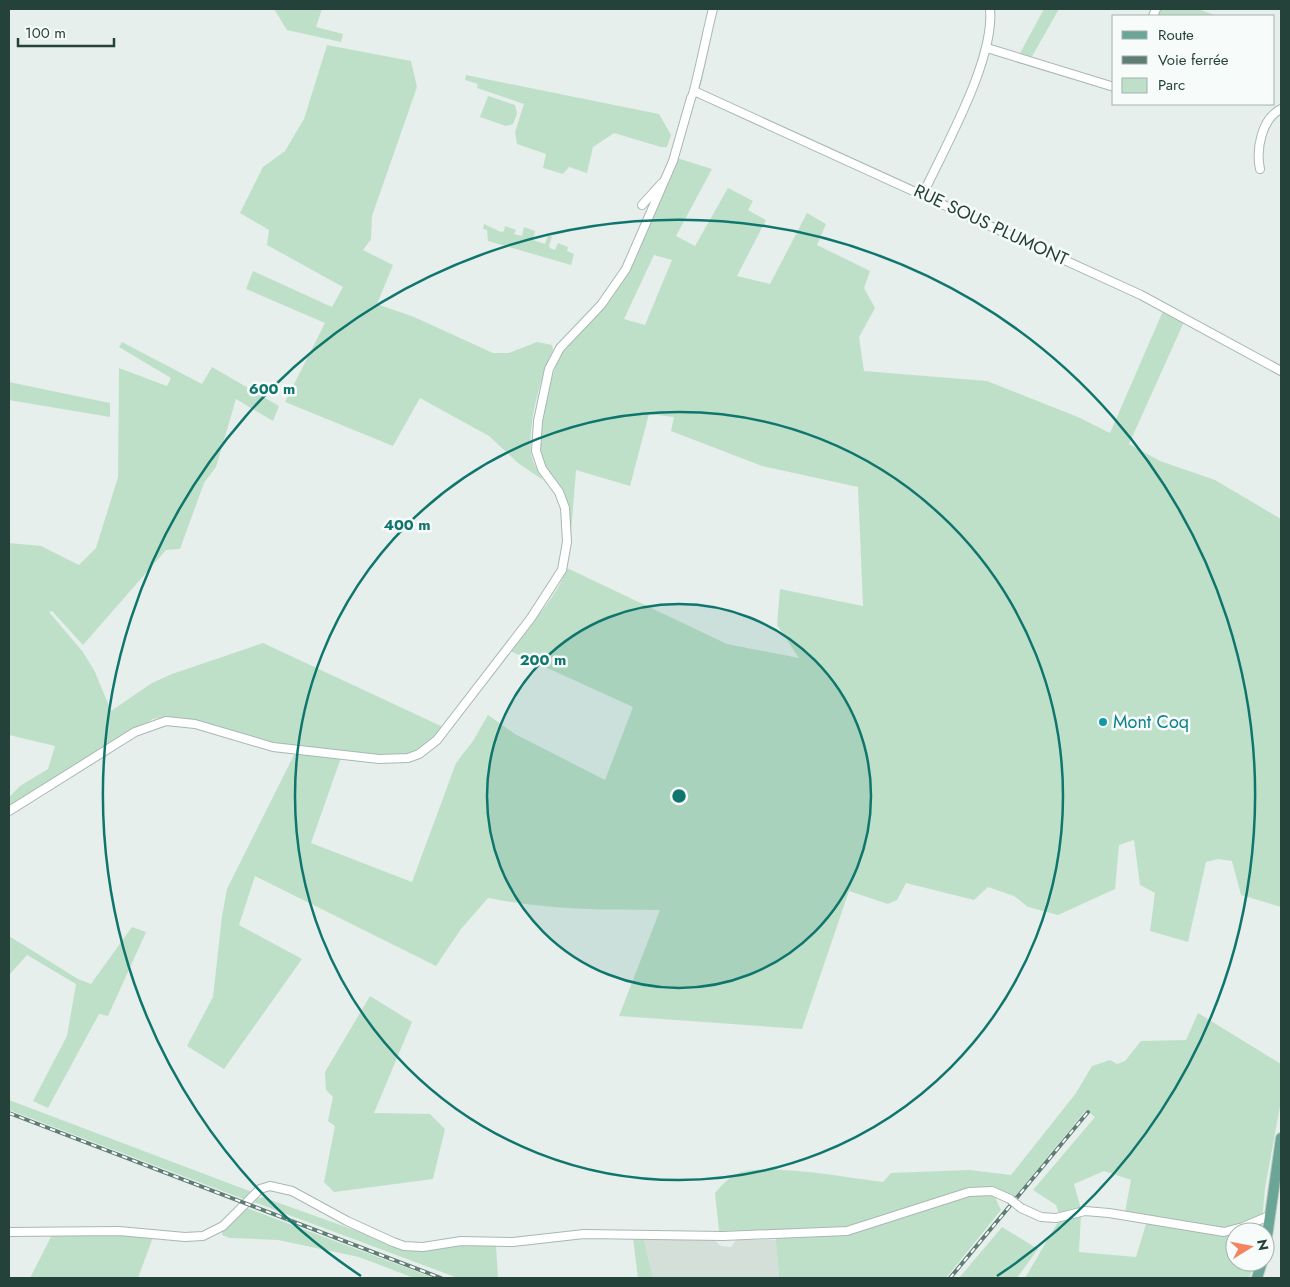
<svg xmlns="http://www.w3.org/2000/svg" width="1290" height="1287" viewBox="0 0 1290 1287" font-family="Jost,sans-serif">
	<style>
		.built { fill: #d4dfda }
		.green { fill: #bfe0c8; fill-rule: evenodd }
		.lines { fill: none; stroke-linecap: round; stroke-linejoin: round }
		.minor-casing { stroke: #a8b8b2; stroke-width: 10 }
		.major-casing { stroke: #c2cac8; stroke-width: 12 }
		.minor { stroke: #fff; stroke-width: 8 }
		.major { stroke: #6aa596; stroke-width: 10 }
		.rail-casing { stroke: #5f7d75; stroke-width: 4 }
		.rail { stroke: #f7fbf9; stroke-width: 2; stroke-dasharray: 5.5; stroke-linecap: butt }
		.minor-bridge-casing { stroke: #a8b8b2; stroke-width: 10; stroke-linecap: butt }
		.minor-bridge { stroke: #fff; stroke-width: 8 }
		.ring { fill: none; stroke: #0f766e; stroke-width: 2.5 }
		.culture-dot { fill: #0f9aa8; stroke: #f7fbf9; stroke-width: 2 }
		.labels { text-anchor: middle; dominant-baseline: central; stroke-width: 5; stroke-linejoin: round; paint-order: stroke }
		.street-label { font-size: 18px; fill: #24423a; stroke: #f7fbf9 }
		.culture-label { font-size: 18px; fill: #0d838f; stroke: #f7fbf9; text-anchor: start }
		.centre { fill: #0f766e; stroke: #f7fbf9; stroke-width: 2.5 }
		.ring-label { font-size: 15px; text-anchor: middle; font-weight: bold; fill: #0f766e; stroke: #f7fbf9; stroke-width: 5; stroke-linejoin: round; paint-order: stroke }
	</style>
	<rect width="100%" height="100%" fill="#e6efeb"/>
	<polygon class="built" points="644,1239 714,1240 721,1246 731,1247 736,1240 776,1240 779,1278 653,1278"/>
	<g class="green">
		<polygon points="274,9 322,9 316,27 343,34 341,42 287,30"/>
		<polygon points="1044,9 1059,9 1031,58 1019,55"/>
		<polygon points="1160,9 1198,9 1217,16 1156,16"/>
		<path d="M327,45L411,61L417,87L372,216L371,239L363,250L393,265L377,304L414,317L493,353H509L537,342L552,345L553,350C541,375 528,423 531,452C532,462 538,471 543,480L518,463L489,436L420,398L393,446L285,402L325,323L246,289L253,271L332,307L343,287L267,245L269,230L240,213L263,167L285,151L304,119Z"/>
		<polygon points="466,75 659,114 671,135 667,147 661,147 614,133 593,147 587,173 569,167 563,174 543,168 546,154 517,144 515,132 524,104 477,88 478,84 465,80"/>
		<polygon points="488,96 515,105 517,114 513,124 506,126 480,117"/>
		<path d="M677,158L712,169L676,236L695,246L728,188L753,201L748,210L766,220L737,276L770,284L807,213L826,224L817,245L870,271L864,288L875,308L859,337L864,371L987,381L1078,417L1110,433L1163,311L1184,322L1129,444L1160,461L1215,480L1281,519V907L1241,895L1232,861L1218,859L1206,862L1188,942L1150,931L1155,893L1140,885L1134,840L1119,845L1115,889L1058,915L1028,907L1014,896L988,887L974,900L906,883L897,900L888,904L849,891L802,1029L619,1016L660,910C599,910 548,910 488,898L461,929L436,966L255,876L239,925L302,959L224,1069L187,1046L213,997L222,916L227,889L298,747C277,744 257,739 237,733C208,725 183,712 153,719L9,807V797L20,786L48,769L55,746L9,735V543L41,546L79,565L96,548L118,477L119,368L167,386L171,378L119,347L122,342L202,384L212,367L279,406L273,421L236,399L216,467L204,483L180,549L166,550L83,645L52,611L49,612L83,652L95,672L111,711L152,683L172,674L263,643L443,727C410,766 388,755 343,752L311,843L412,882L456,763L473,741L488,715L515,734L605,780L633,707L510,651C528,627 558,596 567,568L727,644L799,658L777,625L780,589L863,606L858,487L762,466L671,431L674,417L649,414L630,486L576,470L571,533L569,510L565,498L538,454L541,424L549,387L559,357L614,294L635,260ZM654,255L672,260L645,325L624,319Z"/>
		<polygon points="484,224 501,232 504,231 505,226 516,230 514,234 522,236 524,227 535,231 533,240 545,244 548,235 552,237 549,245 550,248 555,250 558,243 568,247 567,251 574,254 571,265 488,241 487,230 483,229"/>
		<polygon points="9,382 110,403 110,417 9,400"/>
		<polygon points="132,927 146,932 108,1016 99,1014 48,1108 33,1101 67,1036 76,984 27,955 9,975 9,936 78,979 91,984"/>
		<polygon points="370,996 412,1022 374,1113 430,1114 445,1129 433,1179 334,1192 324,1182 335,1126 328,1121 333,1097 326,1090 325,1072"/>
		<path d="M1198,1013L1281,1064V1101L1265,1188L1261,1232H1235V1262H1256L1249,1278H1025L1058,1222L1065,1217L1081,1215L1079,1252L1136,1257L1146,1224V1215L1125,1212L1131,1180L1104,1171L1074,1184L1081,1209L1059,1214L1056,1205L1033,1190L1095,1117L1086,1110L1013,1199L1001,1190L990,1187L1001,1210L946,1278H779L775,1230L719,1231L715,1193C722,1185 730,1175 742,1172C776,1164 847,1178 883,1182L891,1173L969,1170L1011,1175L1076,1093L1092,1066L1110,1060L1117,1064L1125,1061L1141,1041L1186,1040Z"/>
		<polygon points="9,1100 252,1192 246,1200 9,1110"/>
		<polygon points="262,1197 408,1249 425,1251 465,1244 496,1245 498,1278 458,1278 251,1201"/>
		<polygon points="244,1207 434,1278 414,1278 359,1257 278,1240 230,1238 222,1235 223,1229"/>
		<polygon points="1002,1227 1038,1249 1017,1278 959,1278"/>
		<polygon points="55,1229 156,1229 138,1278 30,1278"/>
		<polygon points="633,1238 644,1239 653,1278 638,1278"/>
	</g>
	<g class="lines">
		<defs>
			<g id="minor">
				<polyline points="1153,16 1156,9"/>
				<polyline points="987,48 1114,87"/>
				<polyline points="694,91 1141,295 1281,371"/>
				<path d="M1260,169C1256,150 1261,119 1281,109"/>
				<path d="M923,194C945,147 995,59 990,9"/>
				<polyline points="642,205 662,183"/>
				<path d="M9,811L135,732L166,721L195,724L273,747L379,759L408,758L419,754L437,740L531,618L562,570L567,542L565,508L559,492L542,469L536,451L538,421L549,369L560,348L601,305L626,269L673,161L691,98C695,94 709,22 713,9"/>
				<polyline points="1021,1208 1041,1217 1056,1218 1085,1211 1109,1213 1224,1232 1243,1227 1271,1215"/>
				<polyline points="9,1232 119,1231 185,1237 203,1236 223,1226 260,1189 270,1186 292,1191 347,1221 393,1242 404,1246 423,1247 461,1241 513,1242 584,1234 723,1236 847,1231 969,1192 992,1191 1010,1199"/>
			</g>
			<g id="major">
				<polyline points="1265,1251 1281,1138"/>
				<polyline points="1257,1278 1262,1262"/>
			</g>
		</defs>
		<use href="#minor" class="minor-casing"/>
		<use href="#major" class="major-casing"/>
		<use href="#minor" class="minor"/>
		<use href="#major" class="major"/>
		<defs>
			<g id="rail">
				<polyline points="9,1113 441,1278"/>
				<polyline points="950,1278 1088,1112"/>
			</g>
		</defs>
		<use href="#rail" class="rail-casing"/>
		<use href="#rail" class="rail"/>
		<defs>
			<polyline id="minor-bridge" points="1010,1199 1021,1208"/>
		</defs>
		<use href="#minor-bridge" class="minor-bridge-casing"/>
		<use href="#minor-bridge" class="minor-bridge"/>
	</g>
	<circle cx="679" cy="796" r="192" fill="#0f766e" fill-opacity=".12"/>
	<g class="ring">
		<circle cx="679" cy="796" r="192"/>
		<circle cx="679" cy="796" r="384"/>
		<path d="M361 1276A576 576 0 1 1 997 1276"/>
	</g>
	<circle class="culture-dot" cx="1103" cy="722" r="5"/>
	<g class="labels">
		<g class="street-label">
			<text transform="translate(991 225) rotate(25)">RUE SOUS PLUMONT</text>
		</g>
		<g class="culture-label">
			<text x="1113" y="722">Mont Coq</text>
		</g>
	</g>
	<circle cx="679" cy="796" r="8" class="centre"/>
	<g class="ring-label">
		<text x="272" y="394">600 m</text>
		<text x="407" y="530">400 m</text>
		<text x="543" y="665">200 m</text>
	</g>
	<rect width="1290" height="1287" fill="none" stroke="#24423a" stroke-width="20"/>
	<rect x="1112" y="15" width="162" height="90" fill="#f7fbf9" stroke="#a3b1ad"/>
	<rect x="1122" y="31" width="25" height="8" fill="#6aa596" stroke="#a3b1ad"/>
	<text x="1158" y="40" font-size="15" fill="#24423a">Route</text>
	<rect x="1122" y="56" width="25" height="8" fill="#5f7d75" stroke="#a3b1ad"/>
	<text x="1158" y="65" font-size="15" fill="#24423a">Voie ferrée</text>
	<rect x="1122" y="78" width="25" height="15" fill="#bfe0c8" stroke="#a3b1ad"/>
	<text x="1158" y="90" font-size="15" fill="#24423a">Parc</text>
	<g transform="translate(1250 1247) rotate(80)"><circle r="24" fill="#f7fbf9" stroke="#a3b1ad"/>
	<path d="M0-4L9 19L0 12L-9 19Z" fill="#f4845f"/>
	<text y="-8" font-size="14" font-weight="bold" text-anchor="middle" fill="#24423a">N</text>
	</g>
	<path d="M18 38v8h96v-8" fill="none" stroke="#24423a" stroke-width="2.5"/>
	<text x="25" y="38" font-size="15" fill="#24423a" stroke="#f7fbf9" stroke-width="4" paint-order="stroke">100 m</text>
</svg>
